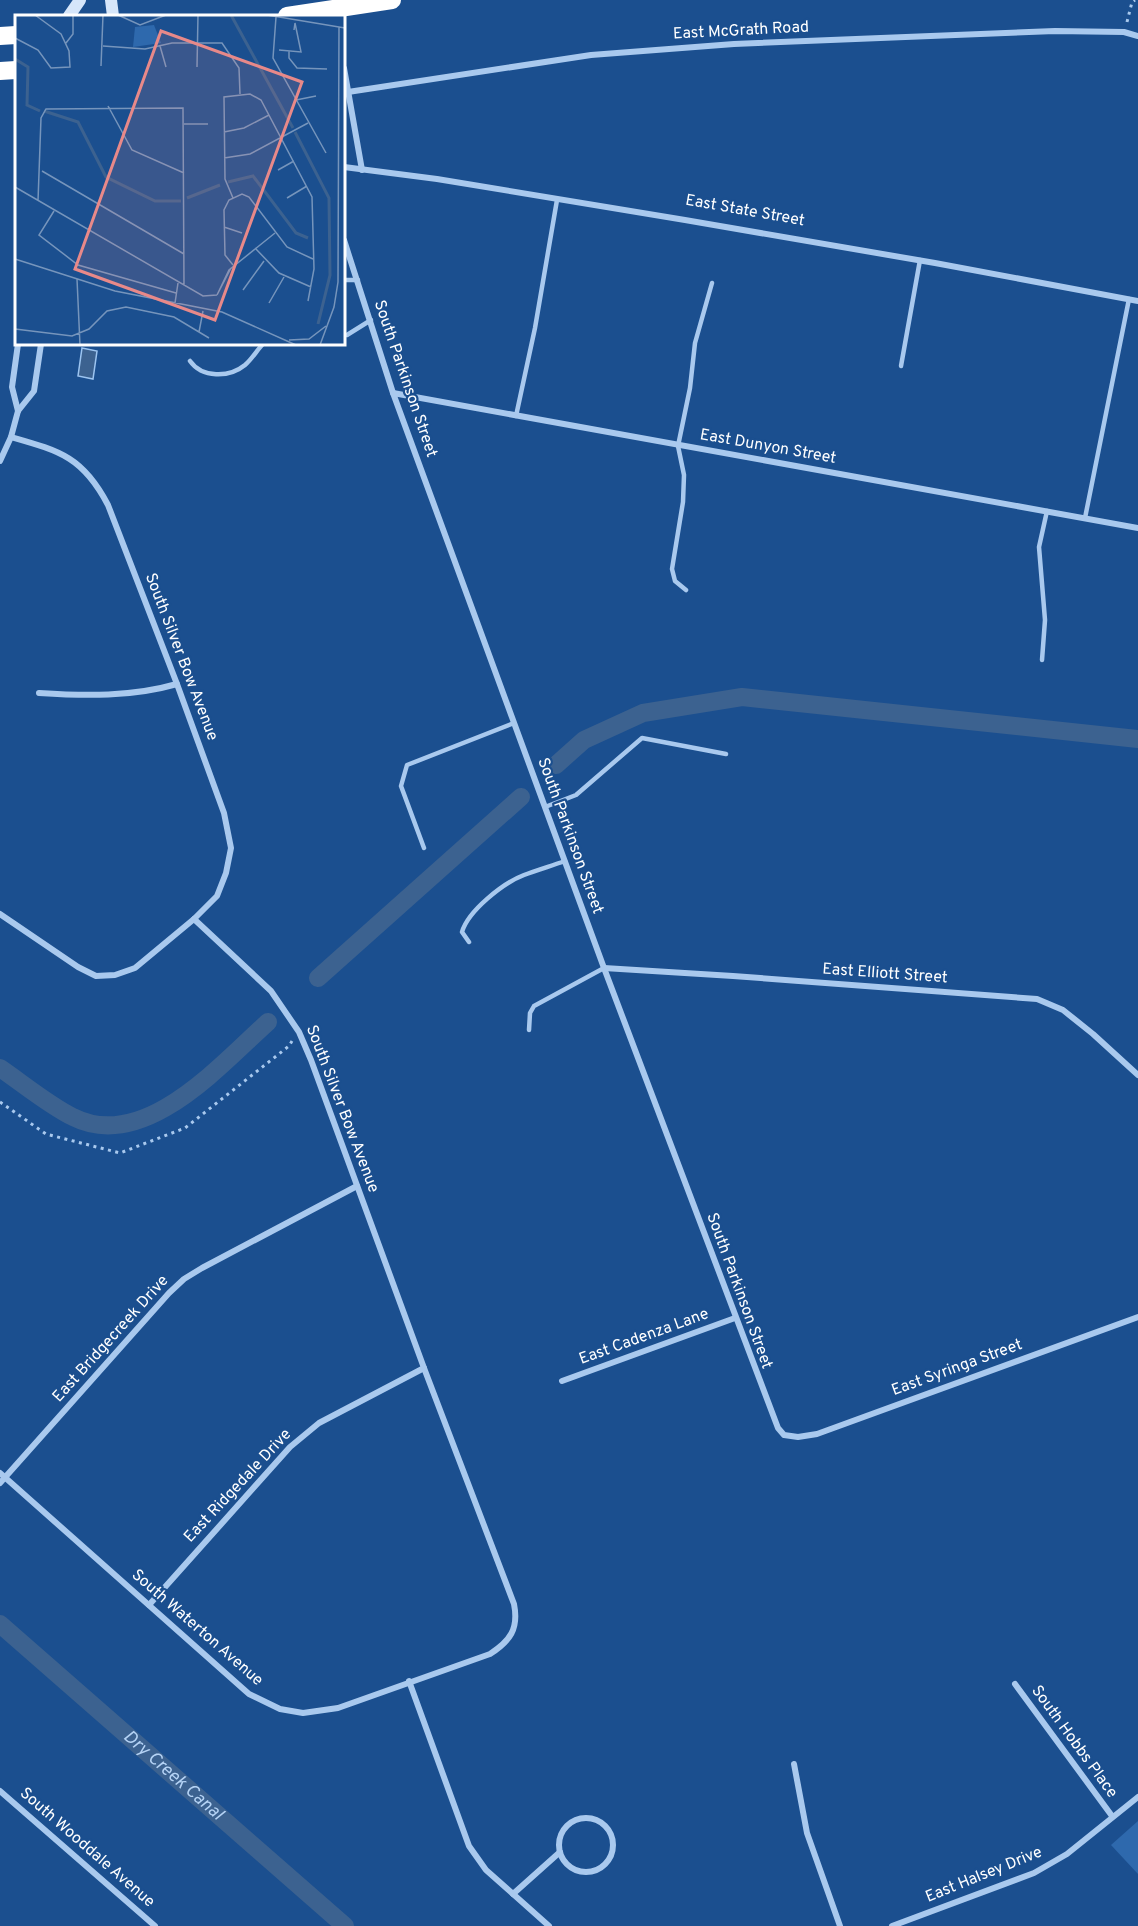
<svg xmlns="http://www.w3.org/2000/svg" width="1138" height="1926" viewBox="0 0 1138 1926" font-family="Overpass,sans-serif">
	<style>
		.green { fill: #2e69ad }
		.water { fill: #3c6290; stroke: #9cc4f0; stroke-width: 1.5 }
		.lines { fill: none; stroke-linecap: round; stroke-linejoin: round }
		.canal { stroke: #3c6290; stroke-width: 18 }
		.path { stroke: #a9c9ee; stroke-width: 3; stroke-dasharray: 3 4.5; stroke-linecap: butt }
		.lane { stroke: #a9c9ee; stroke-width: 4.5 }
		.street { stroke: #a9c9ee; stroke-width: 6 }
		.secondary { stroke: #d6e6fa; stroke-width: 12 }
		.highway { stroke: #fff; stroke-width: 18 }
		.labels { text-anchor: middle; dominant-baseline: central; stroke-width: 4.5; stroke-linejoin: round; paint-order: stroke }
		.street-label { font-size: 16px; fill: #fff; stroke: #1b4f8f }
		.water-label { font-size: 18px; font-style: italic; fill: #b5d3f5; stroke: #1b4f8f }
		.inset-river { fill: none; stroke: #3c6290; stroke-width: 3 }
		.inset-road { fill: none; stroke: #7695bc; stroke-width: 1.5 }
		.view { fill: #e88989; fill-opacity: 0.15; stroke: #e88989; stroke-width: 3 }
		.inset-edge { fill: none; stroke: #fff; stroke-width: 3 }
	</style>
	<rect width="100%" height="100%" fill="#1b4f8f"/>
	<polygon class="green" points="1138,1821 1138,1874 1111,1845"/>
	<polygon class="water" points="82,348 97,351 93,379 78,376"/>
	<g class="lines">
		<g class="canal">
			<polyline points="556,765 584,740 643,713 742,697 1138,739"/>
			<polyline points="318,978 521,797"/>
			<path d="M0,1068C22,1083 50,1106 73,1117C144,1153 220,1065 268,1022"/>
			<path id="s1" d="M0,1624L345,1926"/>
		</g>
		<g class="path">
			<polyline points="1127,22 1132,2 1135,0"/>
			<polyline points="0,1102 46,1134 120,1153 185,1128 289,1046 292,1041"/>
		</g>
		<g class="lane">
			<polyline points="344,280 358,280"/>
			<polyline points="344,335 347,335 371,320"/>
			<path d="M190,361C202,378 229,378 245,365C252,359 257,350 263,344"/>
			<polyline points="901,366 920,260"/>
			<polyline points="516,416 535,328 557,200"/>
			<polyline points="1085,518 1129,299"/>
			<polyline points="686,590 675,581 672,569 683,502 684,475 678,446 690,388 695,343 712,283"/>
			<polyline points="1042,660 1045,620 1039,547 1047,511"/>
			<polyline points="545,807 576,795 642,738 726,754"/>
			<polyline points="424,848 401,786 407,765 514,723"/>
			<path d="M469,942L462,932C468,911 503,883 524,875C537,870 551,866 565,861"/>
			<polyline points="529,1030 530,1013 534,1006 604,968"/>
		</g>
		<g class="street">
			<polyline points="344,68 362,170"/>
			<polyline points="348,92 591,55 734,44 1055,31 1124,32 1138,36"/>
			<polyline points="344,167 437,179 685,220 935,263 1138,301"/>
			<polyline points="344,240 393,393 604,968 778,1428 784,1435 798,1437 817,1434 1138,1317"/>
			<polyline points="18,344 12,387 18,411"/>
			<polyline points="393,393 1138,528"/>
			<polyline points="0,461 11,437 18,411 34,391 41,344"/>
			<path d="M39,693C85,696 132,697 177,684"/>
			<path d="M0,914L78,967L96,976L115,975L135,968L194,919L217,896L226,873L231,848L224,813L177,684L108,505C83,457 60,451 11,437"/>
			<polyline points="604,968 733,976 1037,999 1063,1010 1093,1034 1138,1075"/>
			<polyline points="562,1381 735,1318"/>
			<path d="M0,1473L249,1694L280,1709L303,1713L338,1708L490,1654C510,1641 519,1629 514,1604L424,1368L311,1060L299,1032L271,991L194,919"/>
			<polyline points="0,1483 169,1293 184,1279 202,1268 357,1186"/>
			<polyline points="149,1605 290,1447 319,1423 424,1368"/>
			<polyline points="409,1681 469,1846 486,1870 549,1926"/>
			<polyline points="1015,1684 1112,1816"/>
			<polyline points="794,1764 807,1833 840,1926"/>
			<polyline points="0,1791 155,1926"/>
			<circle cx="586" cy="1845" r="27"/>
			<polyline points="513,1894 560,1852"/>
			<polyline points="892,1926 1034,1873 1067,1854 1138,1797"/>
		</g>
		<g class="secondary">
			<polyline points="111,0 113,16"/>
			<polyline points="69,16 80,0"/>
		</g>
		<g class="highway">
			<polyline points="287,16 392,0"/>
			<polyline points="0,36 16,35"/>
			<polyline points="0,71 16,70"/>
		</g>
	</g>
	<g class="labels">
		<g class="street-label">
			<text transform="translate(741 31) rotate(-3)">East McGrath Road</text>
			<text transform="translate(745 211) rotate(10)">East State Street</text>
			<text transform="translate(405 379) rotate(71)">South Parkinson Street</text>
			<text transform="translate(768 447) rotate(10)">East Dunyon Street</text>
			<text transform="translate(181 657) rotate(69)">South Silver Bow Avenue</text>
			<text transform="translate(570 836) rotate(70)">South Parkinson Street</text>
			<text transform="translate(885 974) rotate(4)">East Elliott Street</text>
			<text transform="translate(342 1109) rotate(69)">South Silver Bow Avenue</text>
			<text transform="translate(739 1291) rotate(70)">South Parkinson Street</text>
			<text transform="translate(644 1337) rotate(-20)">East Cadenza Lane</text>
			<text transform="translate(111 1339) rotate(-48)">East Bridgecreek Drive</text>
			<text transform="translate(957 1368) rotate(-20)">East Syringa Street</text>
			<text transform="translate(238 1486) rotate(-47)">East Ridgedale Drive</text>
			<text transform="translate(197 1628) rotate(41)">South Waterton Avenue</text>
			<text transform="translate(1074 1742) rotate(54)">South Hobbs Place</text>
			<text transform="translate(87 1848) rotate(41)">South Wooddale Avenue</text>
			<text transform="translate(984 1875) rotate(-22)">East Halsey Drive</text>
		</g>
		<g class="water-label">
			<text stroke="none"><textPath href="#s1" startOffset="230">Dry Creek Canal</textPath></text>
		</g>
	</g>
	<g transform="translate(15 15)">
		<rect width="330" height="330" fill="#1b4f8f"/>
		<path d="M139,10L146,28L118,32L120,12Z" fill="#2e69ad"/>
		<path class="inset-river" d="M216,0L278,113M0,44L13,52L12,90L25,96M29,96L63,107L91,162L140,186H166M280,117L314,183L315,260L303,309M213,167L238,161L281,218L293,223M172,183L205,170"/>
		<path class="inset-road" d="M103,0L125,10L151,0M252,0L330,13M261,2L258,43L311,138M0,23L23,35L36,53L55,52L54,36L46,19L20,0M51,28L58,19V0M88,31L130,34L157,28H207L224,53L225,79M145,31L151,52M264,35L286,37L280,8L279,15M274,36V43L282,53L312,54M86,51L88,0M182,52L183,0M281,85L301,81M93,91L117,135L169,158M169,109H193M209,117L229,113L254,100M209,143L235,139L293,108M263,155L279,146M27,156L169,239M0,172L188,281L202,280M218,183L210,164L209,82L235,79L246,85L297,182L299,254L293,286M272,183L292,171M23,186L26,103L31,94L168,93L169,271M39,196L24,220L63,250L161,278M209,212L227,218M240,233L264,258L296,272M0,244L100,276L207,297L281,330M218,250L210,240L209,195L214,185L227,179L234,182L272,232L298,244M216,253L202,280L214,255L260,218M62,264L65,330M228,275L249,246M160,288L163,268M254,288L269,262M0,314L57,321L74,314L92,296L111,292L159,302L194,323M184,317L188,296M274,325L294,324L311,311M305,330L319,292L323,267L324,12"/>
		<path class="view" d="M146,16L287,67L200,305L60,254Z"/>
		<rect width="330" height="330" class="inset-edge"/>
	</g>
</svg>
